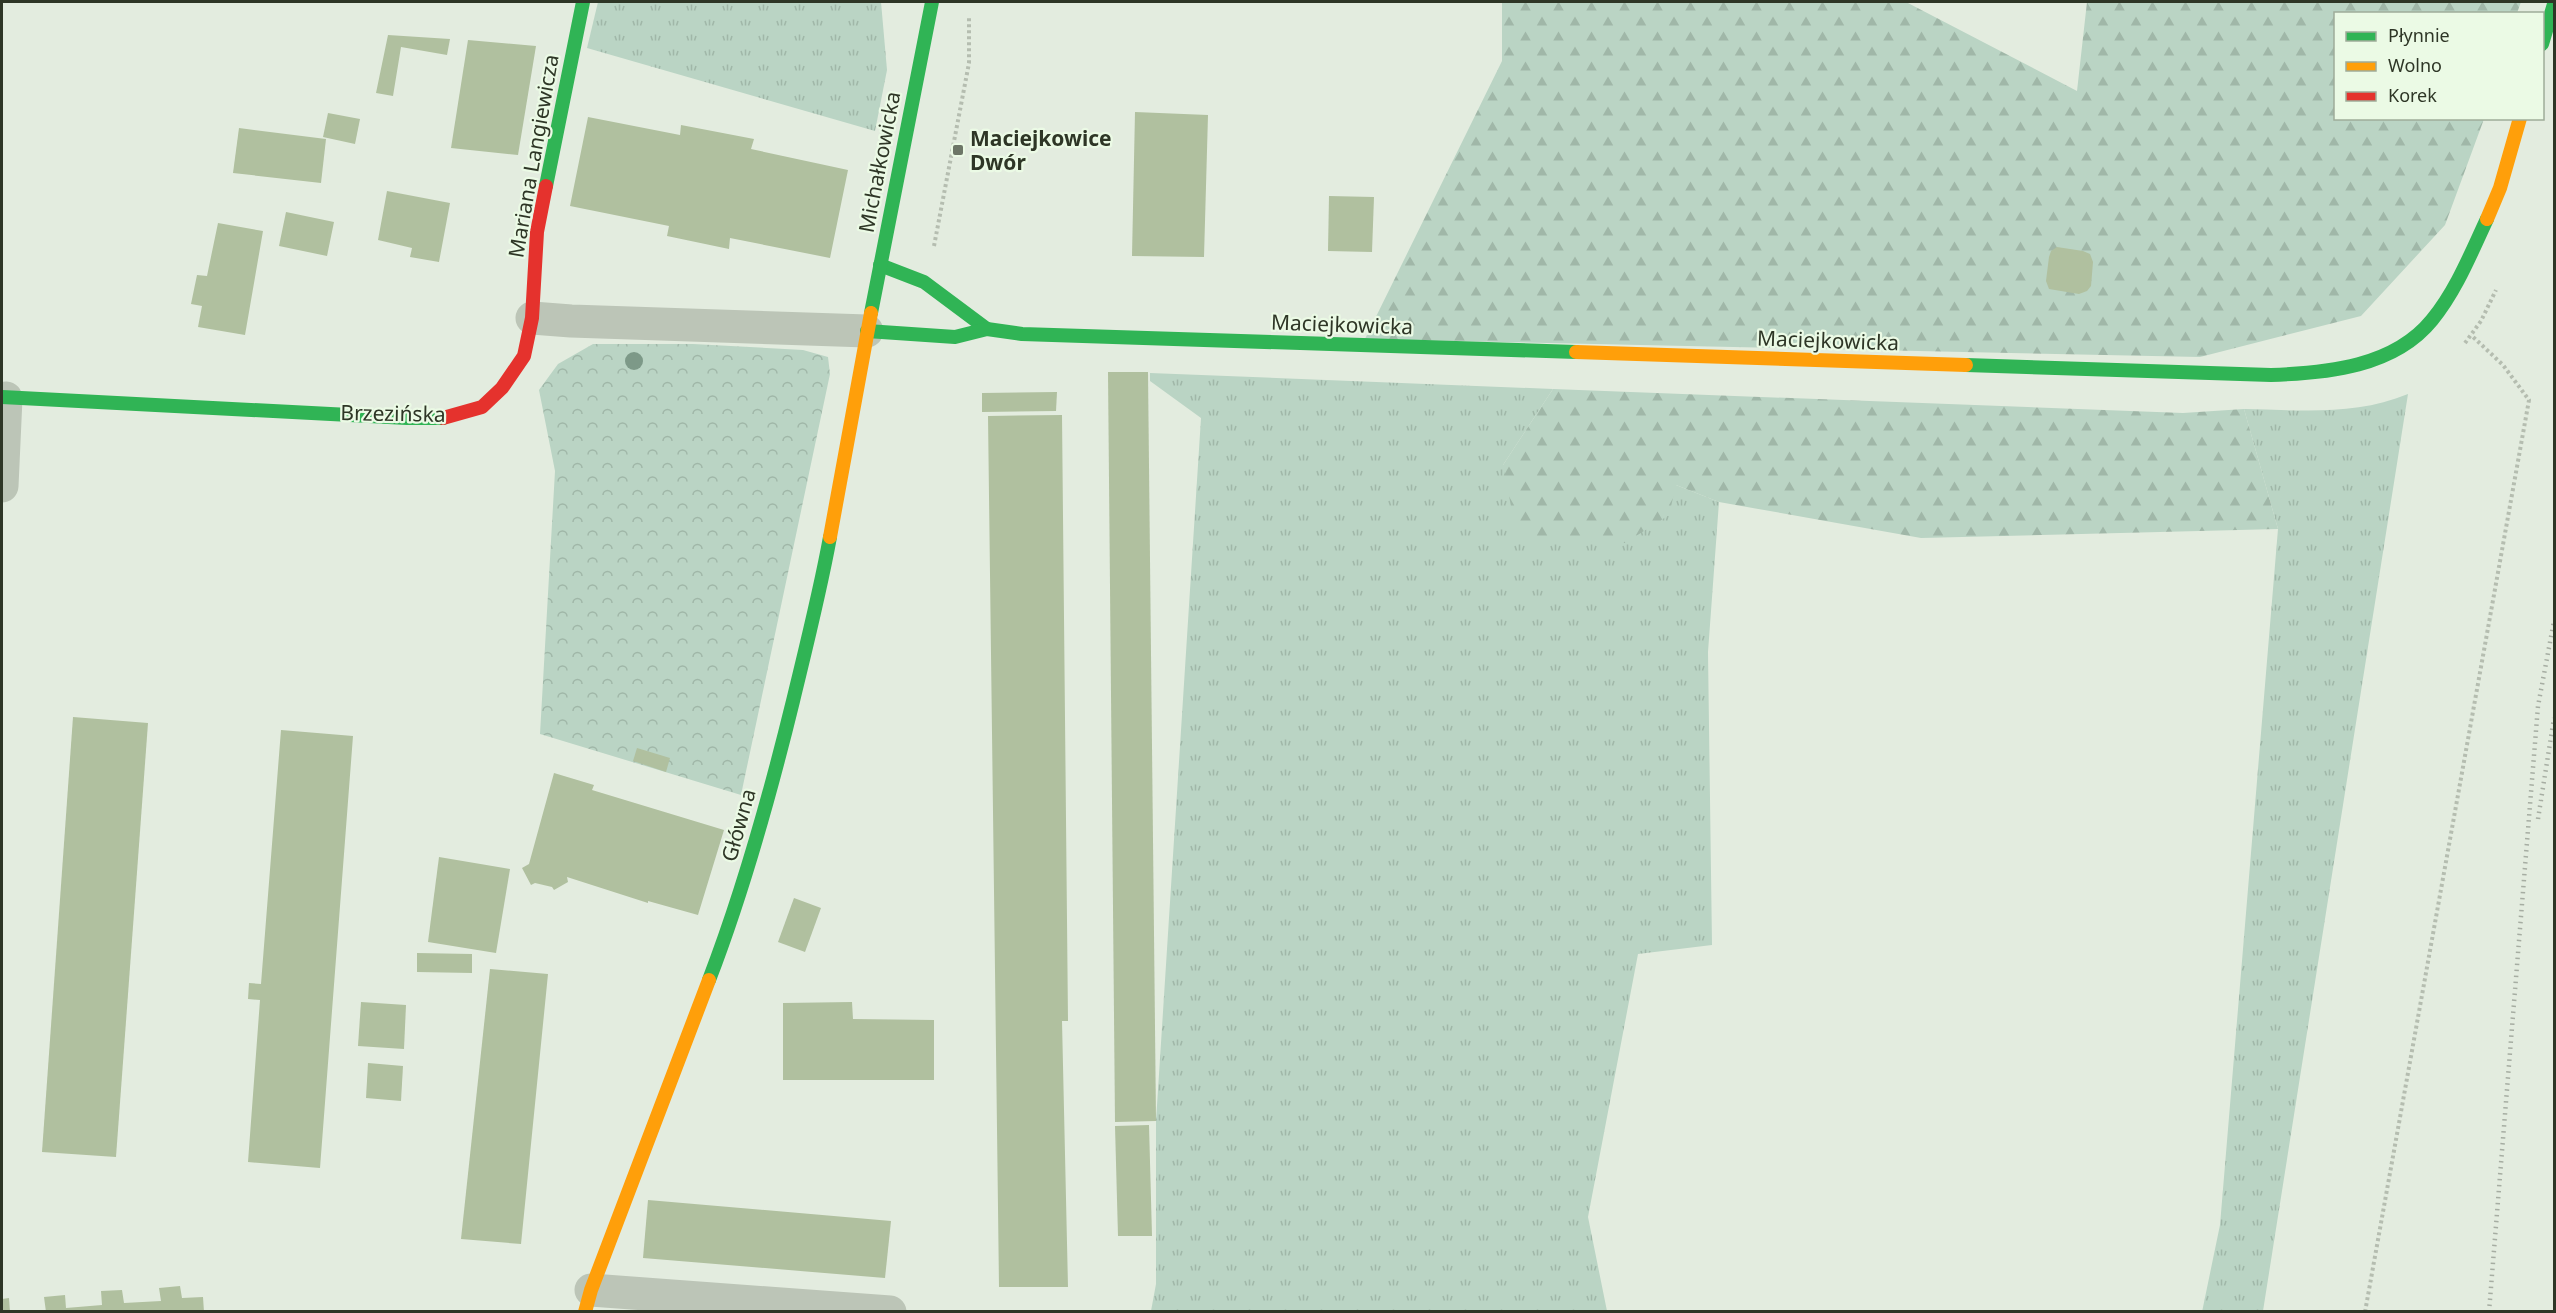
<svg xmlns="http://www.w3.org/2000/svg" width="2556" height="1313" viewBox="0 0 2556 1313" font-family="'Noto Sans',sans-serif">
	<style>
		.grass { fill: url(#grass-tufts) }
		.forest { fill: url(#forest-firs) }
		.park { fill: url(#park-crowns) }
		.building { fill: #b0c09f }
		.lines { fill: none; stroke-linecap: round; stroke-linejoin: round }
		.path { stroke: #b5bdb0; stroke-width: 4; stroke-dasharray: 3 3; stroke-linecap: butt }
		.street { stroke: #bcc5b7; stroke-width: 33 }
		.fast { stroke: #30b455; stroke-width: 14 }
		.slow { stroke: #ff9f0a; stroke-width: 14 }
		.jam { stroke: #e5322d; stroke-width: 14 }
		.rail { stroke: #a6ada2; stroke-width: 4.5; stroke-dasharray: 1.5 4.5; stroke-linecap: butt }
		.tree { fill: #7d9988 }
		.poi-dot { fill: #6d7667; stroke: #ebfae5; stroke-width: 2 }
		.labels { text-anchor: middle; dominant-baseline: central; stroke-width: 4.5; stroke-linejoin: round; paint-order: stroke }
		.poi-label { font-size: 21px; font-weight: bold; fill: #2e3626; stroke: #ebfae5; text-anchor: start }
		.street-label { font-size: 21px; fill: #2e3626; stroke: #ebfae5 }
	</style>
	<defs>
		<pattern id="grass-tufts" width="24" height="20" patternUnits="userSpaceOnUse" patternTransform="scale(1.5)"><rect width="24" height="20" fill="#bad4c4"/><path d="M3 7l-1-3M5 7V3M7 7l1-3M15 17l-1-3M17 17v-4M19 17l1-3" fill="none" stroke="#a0b7a8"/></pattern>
		<pattern id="forest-firs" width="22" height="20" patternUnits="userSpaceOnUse" patternTransform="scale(1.5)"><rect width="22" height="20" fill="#bad4c4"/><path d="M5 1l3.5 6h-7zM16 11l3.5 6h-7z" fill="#a0b7a8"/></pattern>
		<pattern id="park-crowns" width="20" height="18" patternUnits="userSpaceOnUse" patternTransform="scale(1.5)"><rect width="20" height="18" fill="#bad4c4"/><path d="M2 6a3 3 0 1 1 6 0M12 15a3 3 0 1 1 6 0" fill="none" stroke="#a0b7a8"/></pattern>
	</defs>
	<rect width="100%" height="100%" fill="#e3ecdf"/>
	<g class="grass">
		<polygon points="598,2 881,2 887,70 875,131 587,48"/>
		<polygon points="1150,373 1553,389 1503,465 1676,485 1719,502 1708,652 1712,945 1638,954 1588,1217 1607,1311 1151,1311 1156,1284 1156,1121 1201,418 1150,381"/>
		<path d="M2408,394L2263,1311L2202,1312L2220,1225L2278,529L2244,409C2301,410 2355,416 2408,394Z"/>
	</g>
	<g class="forest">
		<polygon points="1502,2 1906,2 2077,91 2087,2 2521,2 2517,13 2336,14 2336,118 2484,119 2445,225 2361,316 2200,357 1365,339 1502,61"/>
		<polygon points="1553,389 2183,413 2244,409 2278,529 1921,538 1719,502 1676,485 1669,515 1625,543 1517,537 1503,465"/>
	</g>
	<polygon class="park" points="593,344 693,344 803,350 828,357 830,374 741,795 540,734 555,471 539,390 558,364"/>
	<g class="building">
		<polygon points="388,35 450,39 447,55 401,47 393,96 376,93"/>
		<polygon points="468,40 536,46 518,155 451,148"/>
		<polygon points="1135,112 1208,115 1204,257 1132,256"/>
		<polygon points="328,113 360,119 355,144 323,137"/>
		<polygon points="588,117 680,135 681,125 754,139 751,149 848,170 830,258 730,238 729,249 667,236 669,226 570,206"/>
		<polygon points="239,128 326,139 321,183 233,173"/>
		<polygon points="387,191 450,203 439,262 410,257 412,248 378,240"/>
		<polygon points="1329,196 1374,197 1372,252 1328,251"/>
		<polygon points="286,212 334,222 327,256 279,246"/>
		<polygon points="218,223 263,231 245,335 198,327 202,306 191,304 197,275 207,276"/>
		<polygon points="2057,247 2083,251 2090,254 2093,262 2091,286 2087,291 2079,294 2049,289 2046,281 2049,257 2051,251"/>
		<polygon points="1108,372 1148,372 1156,1121 1115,1122"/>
		<polygon points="1057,392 1056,411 982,412 982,393"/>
		<polygon points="1062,415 1068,1021 1062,1021 1068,1287 999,1287 988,416"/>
		<polygon points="73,717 148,723 116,1157 42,1152"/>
		<polygon points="281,730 353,736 320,1168 248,1162 260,1000 248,999 249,983 261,984"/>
		<polygon points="637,748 670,758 666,772 633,761"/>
		<polygon points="554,773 594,785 592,790 724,830 698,915 648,901 648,903 567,877 568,882 554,890 552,887 535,883 531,885 522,868 529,864"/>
		<polygon points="439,857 510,869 496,953 428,942"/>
		<polygon points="794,898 821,908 805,952 778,942"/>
		<polygon points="417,953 472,954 472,973 417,972"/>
		<polygon points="490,969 548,974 521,1244 461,1239"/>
		<polygon points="361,1002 406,1005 404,1049 358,1046"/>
		<polygon points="852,1002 853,1019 934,1020 934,1080 783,1080 783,1003"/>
		<polygon points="368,1063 403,1066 401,1101 366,1098"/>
		<polygon points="1149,1125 1152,1236 1118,1236 1115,1126"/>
		<polygon points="648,1200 891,1221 885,1278 643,1258"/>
		<polygon points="180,1286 182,1298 203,1297 204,1312 46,1312 44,1297 65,1295 66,1308 102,1305 101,1291 122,1290 124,1303 161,1301 159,1288"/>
		<polygon points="9,1298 10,1312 2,1312 2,1299"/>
	</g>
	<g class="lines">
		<g class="path">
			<polyline points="934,246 969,63 969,17"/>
			<polyline points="2465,343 2481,321 2496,290"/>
			<polyline points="2365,1312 2529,400 2503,365 2471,335"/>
		</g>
		<g class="street">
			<polyline points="532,318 571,321 867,331"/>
			<polyline points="2,486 6,398"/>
			<polyline points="591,1290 890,1312"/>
		</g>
		<g class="fast">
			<polyline points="2542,44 2554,4"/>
			<polyline points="546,186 583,2"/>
			<polyline points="880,265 924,282 987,329"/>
			<polyline points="871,313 932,2"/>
			<polyline points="867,331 955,337 987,329 1022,334 1576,352"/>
			<path d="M1966,365L2271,375C2327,373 2394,367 2432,320C2456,291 2471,253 2487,219"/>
			<polyline points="2,397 407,418 443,418"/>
			<path d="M709,980C744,889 770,795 793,701C806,647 820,592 830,537"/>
		</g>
		<g class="slow">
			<polyline points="2487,219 2500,188 2520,118"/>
			<polyline points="1576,352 1966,365"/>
			<polyline points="830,537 871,313"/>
			<polyline points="585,1312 591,1290 709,980"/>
		</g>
		<polyline class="jam" points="443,418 482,407 502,388 524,356 532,318 537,232 546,186"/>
		<g class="rail">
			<polyline points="2538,819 2554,718"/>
			<polyline points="2489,1312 2538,706 2554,621"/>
		</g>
	</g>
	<circle class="tree" cx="634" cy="361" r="9"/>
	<rect class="poi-dot" x="952" y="144" width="12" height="12" rx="3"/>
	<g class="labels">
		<g class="poi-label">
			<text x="970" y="138">Maciejkowice<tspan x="970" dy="24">Dwór</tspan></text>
		</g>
		<g class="street-label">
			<text transform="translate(533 156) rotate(-80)">Mariana Langiewicza</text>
			<text transform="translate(879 162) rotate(-79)">Michałkowicka</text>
			<text transform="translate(1342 324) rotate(2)">Maciejkowicka</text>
			<text transform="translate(1828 340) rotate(2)">Maciejkowicka</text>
			<text transform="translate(393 413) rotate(1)">Brzezińska</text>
			<text transform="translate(738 825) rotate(-74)">Główna</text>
		</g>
	</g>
	<rect width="2556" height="1313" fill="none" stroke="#2e3626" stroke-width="6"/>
	<rect x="2334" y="12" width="210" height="108" fill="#ebfae5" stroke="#9fac99" stroke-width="1.5"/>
	<rect x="2346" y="32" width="30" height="9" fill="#30b455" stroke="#9fac99" stroke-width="1.5"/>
	<text x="2388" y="42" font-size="18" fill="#2e3626">Płynnie</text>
	<rect x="2346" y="62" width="30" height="9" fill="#ff9f0a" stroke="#9fac99" stroke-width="1.5"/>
	<text x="2388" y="72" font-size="18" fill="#2e3626">Wolno</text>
	<rect x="2346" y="92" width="30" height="9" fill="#e5322d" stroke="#9fac99" stroke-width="1.5"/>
	<text x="2388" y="102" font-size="18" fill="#2e3626">Korek</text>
</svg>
